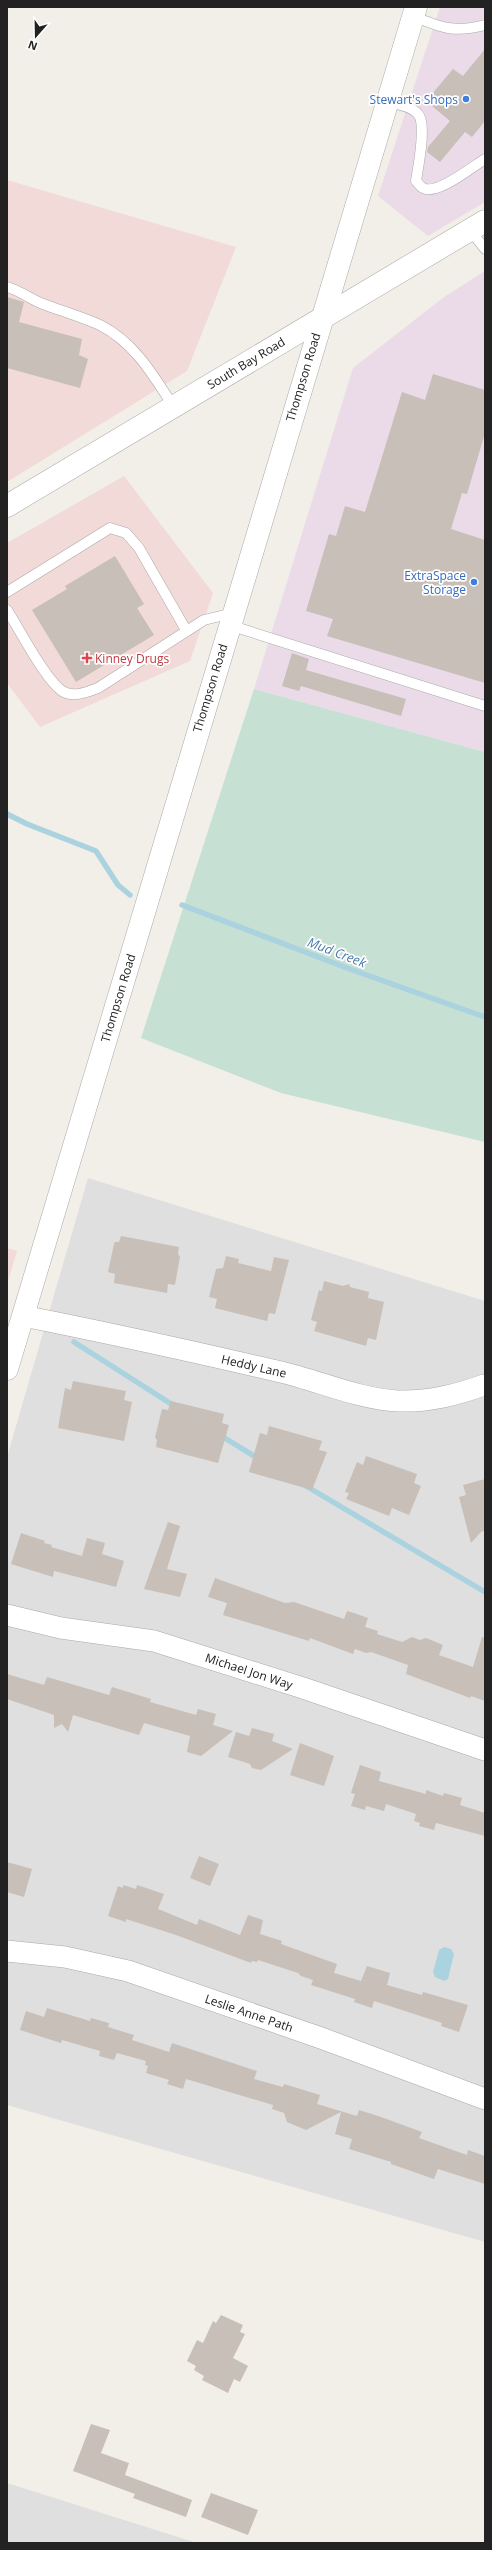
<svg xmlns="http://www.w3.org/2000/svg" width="492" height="2550" viewBox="0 0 492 2550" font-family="'Open Sans',sans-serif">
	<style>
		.residential { fill: #e0dfdf }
		.commercial { fill: #f2dad9 }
		.industrial { fill: #ebdbe8 }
		.wetland { fill: #c6e0d4 }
		.water { fill: #aad3df }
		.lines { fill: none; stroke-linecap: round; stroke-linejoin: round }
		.stream { stroke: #aad3df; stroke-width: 5.5 }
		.building { fill: #c7bfb8 }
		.service-casing { stroke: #a9a9a9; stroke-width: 11 }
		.minor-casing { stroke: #a9a9a9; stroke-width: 22 }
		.tertiary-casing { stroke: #a9a9a9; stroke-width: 23 }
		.service { stroke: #fff; stroke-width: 10 }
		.minor { stroke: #fff; stroke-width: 21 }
		.tertiary { stroke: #fff; stroke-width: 22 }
		.shop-dot { fill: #3f7fe0; stroke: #fff; stroke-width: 1.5 }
		.health-dot { fill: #e0444e; stroke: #fff; stroke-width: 1.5 }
		.labels { text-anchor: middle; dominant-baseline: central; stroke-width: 3.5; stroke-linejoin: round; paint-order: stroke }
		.shop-label { font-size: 12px; fill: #366cbe; stroke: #fff; text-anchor: end }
		.street-label { font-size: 12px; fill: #222; stroke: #fff }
		.health-label { font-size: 12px; fill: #be3a42; stroke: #fff; text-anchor: start }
		.water-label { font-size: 13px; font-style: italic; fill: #4a7aab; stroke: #fff }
	</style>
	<rect width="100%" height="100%" fill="#f2efe9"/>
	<g class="residential">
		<polygon points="88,1178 485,1301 485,2242 7,2105 7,1457"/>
		<polygon points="7,2483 197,2543 7,2543"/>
	</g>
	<g class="commercial">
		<polygon points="7,180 236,247 187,371 7,482"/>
		<polygon points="124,476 213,593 190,661 40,727 7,683 7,543"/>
		<polygon points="7,1248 17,1251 7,1285"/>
	</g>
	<g class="industrial">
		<polygon points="440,7 485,7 485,202 428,236 378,196"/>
		<polygon points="485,271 485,752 254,689 353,368 444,297"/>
	</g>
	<polygon class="wetland" points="254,689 485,752 485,1142 281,1093 141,1038"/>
	<polygon class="water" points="444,1947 451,1949 454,1954 448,1979 444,1981 435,1977 433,1972 439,1950"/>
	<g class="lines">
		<g class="stream">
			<polyline points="7,814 27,824 96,851 118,885 130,895"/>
			<polyline points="182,905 347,968 485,1017"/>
			<polyline points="74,1342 176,1407"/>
			<polyline points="220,1435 259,1459"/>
			<polyline points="306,1486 485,1592"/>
		</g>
	</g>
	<g class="building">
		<polygon points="485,49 485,121 472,137 465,132 440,162 427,152 428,147 450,121 426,101 453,69 463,76"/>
		<polygon points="7,297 24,302 19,322 82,339 79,355 88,359 80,388 7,368"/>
		<polygon points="433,374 485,390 485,433 467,494 462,493 451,529 485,540 485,683 327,636 333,619 306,611 329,534 336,536 345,506 365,512 402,392 425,400"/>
		<polygon points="115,556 144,604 137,608 154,635 76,682 32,610 67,589 65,586"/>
		<polygon points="292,653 309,659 306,670 406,699 401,716 301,686 299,691 282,686"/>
		<polygon points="121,1236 179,1247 178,1254 180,1257 175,1285 168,1284 167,1293 114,1283 115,1274 108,1272 114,1244 115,1242 119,1242"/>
		<polygon points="226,1256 239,1259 238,1263 271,1271 274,1257 289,1260 275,1314 269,1313 267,1321 215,1308 217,1299 209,1297 216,1269 223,1268"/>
		<polygon points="324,1281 343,1286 349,1284 350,1287 369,1292 368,1298 384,1302 376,1340 368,1338 366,1346 314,1331 317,1322 311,1320 319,1290 322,1291"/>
		<polygon points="73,1381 126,1391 124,1400 132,1402 124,1441 58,1428 65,1388 71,1390"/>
		<polygon points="171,1401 224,1414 222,1423 229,1425 218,1463 156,1447 157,1440 155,1437 162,1409 168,1410"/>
		<polygon points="269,1426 322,1441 319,1450 327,1452 312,1490 249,1472 260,1433 267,1435"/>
		<polygon points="366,1456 417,1474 414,1483 421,1486 409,1515 392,1508 389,1516 346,1499 349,1493 345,1492 357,1462 363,1465"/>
		<polygon points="485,1479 485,1530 481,1532 471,1543 459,1497 466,1495 463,1485"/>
		<polygon points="168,1522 180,1526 167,1569 187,1574 180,1597 144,1589"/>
		<polygon points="21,1533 45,1541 44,1543 52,1545 51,1547 82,1556 87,1538 105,1543 102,1554 124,1561 116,1587 54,1571 53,1577 11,1564"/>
		<polygon points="215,1578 285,1603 294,1602 341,1618 344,1619 347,1611 354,1613 368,1618 365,1627 378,1631 377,1634 402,1642 412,1637 420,1640 426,1638 443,1645 439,1655 473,1667 482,1637 485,1638 485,1701 471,1696 470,1698 406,1674 408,1665 371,1652 366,1653 355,1649 353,1654 310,1638 309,1641 223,1615 227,1603 208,1597"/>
		<polygon points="7,1674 44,1685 47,1677 109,1695 112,1687 151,1699 150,1702 196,1715 198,1709 216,1714 213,1725 233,1731 201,1756 187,1752 190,1736 144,1723 139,1735 73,1715 68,1732 62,1724 54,1728 54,1715 7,1699"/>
		<polygon points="252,1728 274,1734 272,1741 293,1749 261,1770 252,1768 250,1764 228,1757 236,1732 249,1736"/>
		<polygon points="300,1743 334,1756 324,1786 290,1775"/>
		<polygon points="360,1765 381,1772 379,1781 426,1794 426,1790 443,1796 444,1793 462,1798 460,1805 485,1813 485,1836 436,1823 434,1830 419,1826 420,1823 414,1821 416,1814 386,1804 384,1811 366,1806 365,1810 351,1806 355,1794 351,1793"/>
		<polygon points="199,1856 219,1864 210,1886 190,1878"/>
		<polygon points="7,1862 32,1869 24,1897 7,1892"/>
		<polygon points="123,1885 136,1889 137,1885 164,1894 158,1909 197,1925 199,1919 240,1935 248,1915 263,1920 260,1934 282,1941 281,1944 337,1964 334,1973 361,1981 367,1966 390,1973 387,1985 422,1995 423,1992 468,2005 459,2032 441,2026 442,2023 374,2001 372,2008 354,2002 355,1999 311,1985 313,1980 301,1976 298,1973 258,1960 257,1962 252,1961 251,1963 176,1935 126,1919 126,1922 108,1916 118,1886 123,1888"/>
		<polygon points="47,2008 90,2021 91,2018 109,2023 108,2027 134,2035 132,2040 169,2052 172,2043 257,2071 254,2079 283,2087 284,2084 320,2095 317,2104 357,2116 359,2110 381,2117 422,2132 419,2138 467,2155 468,2150 485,2156 485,2184 438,2169 434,2179 391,2164 391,2162 349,2149 352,2139 335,2134 341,2112 306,2130 287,2122 284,2113 272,2109 273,2105 186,2079 183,2089 167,2084 169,2080 146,2073 148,2066 145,2065 146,2061 117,2053 114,2060 99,2056 100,2051 62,2040 61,2043 20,2030 26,2011 44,2017"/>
		<polygon points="221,2315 243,2325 240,2332 245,2334 233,2358 248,2366 240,2382 234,2379 228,2393 202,2380 204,2376 194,2370 196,2366 187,2361 197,2340 203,2343 213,2321 216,2323"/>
		<polygon points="91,2424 110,2430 101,2453 129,2463 125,2475 192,2500 186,2517 133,2498 135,2494 73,2471"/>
		<polygon points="211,2493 258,2510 248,2535 201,2517"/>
	</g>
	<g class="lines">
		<defs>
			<g id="service">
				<path d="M413,16C441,28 455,33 485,25"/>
				<path d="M387,102C397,104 411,106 418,114C427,124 418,167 416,181C418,183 421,187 423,188C437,196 473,166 485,159"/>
				<polyline points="470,230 485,249"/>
				<path d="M7,287C21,291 30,299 43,304C62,311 82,317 100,325C134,342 154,376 173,406"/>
				<polyline points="7,592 110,528 126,533 139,548 186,630"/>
				<path d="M7,610C20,630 45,679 62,691C73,698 87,692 98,688L204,620L233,613"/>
				<polyline points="229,625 485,706"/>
			</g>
			<g id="minor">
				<path d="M23,1316C109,1333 195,1352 281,1372C319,1381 359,1399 398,1401C429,1402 456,1395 484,1385"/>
				<polyline points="7,1615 61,1628 154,1641 303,1688 485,1750"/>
				<polyline points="7,1951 65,1957 128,1971 321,2038 485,2099"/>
			</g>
			<g id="tertiary">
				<polyline points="7,506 485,221"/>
				<polyline points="7,1369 416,7"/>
			</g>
		</defs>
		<use href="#service" class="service-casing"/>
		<use href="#minor" class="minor-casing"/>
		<use href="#tertiary" class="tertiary-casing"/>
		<use href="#service" class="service"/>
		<use href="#minor" class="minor"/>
		<use href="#tertiary" class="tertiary"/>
	</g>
	<g class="shop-dot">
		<circle cx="466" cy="99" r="4"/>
		<circle cx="474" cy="582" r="4"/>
	</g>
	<path class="health-dot" d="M85 652h4v4h4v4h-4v4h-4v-4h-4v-4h4z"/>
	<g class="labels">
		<g class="shop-label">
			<text x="458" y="99">Stewart's Shops</text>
			<text x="466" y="575">ExtraSpace<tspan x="466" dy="14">Storage</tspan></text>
		</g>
		<g class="street-label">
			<text transform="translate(246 363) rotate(-31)">South Bay Road</text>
			<text transform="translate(303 377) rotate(-73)">Thompson Road</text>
			<text transform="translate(210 688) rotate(-73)">Thompson Road</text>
			<text transform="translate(118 998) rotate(-73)">Thompson Road</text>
			<text transform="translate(254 1366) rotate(13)">Heddy Lane</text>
			<text transform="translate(249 1671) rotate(18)">Michael Jon Way</text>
			<text transform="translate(249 2013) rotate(19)">Leslie Anne Path</text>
		</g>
		<g class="health-label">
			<text x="95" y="658">Kinney Drugs</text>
		</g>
		<g class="water-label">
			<text transform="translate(337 952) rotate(21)">Mud Creek</text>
		</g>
	</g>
	<rect width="492" height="2550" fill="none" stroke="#222222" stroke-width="16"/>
	<g transform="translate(36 36) rotate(200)" stroke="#ffffff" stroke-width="3" paint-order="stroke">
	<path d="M0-3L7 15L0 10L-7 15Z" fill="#222222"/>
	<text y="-6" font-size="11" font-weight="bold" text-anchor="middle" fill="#222222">N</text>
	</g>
</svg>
